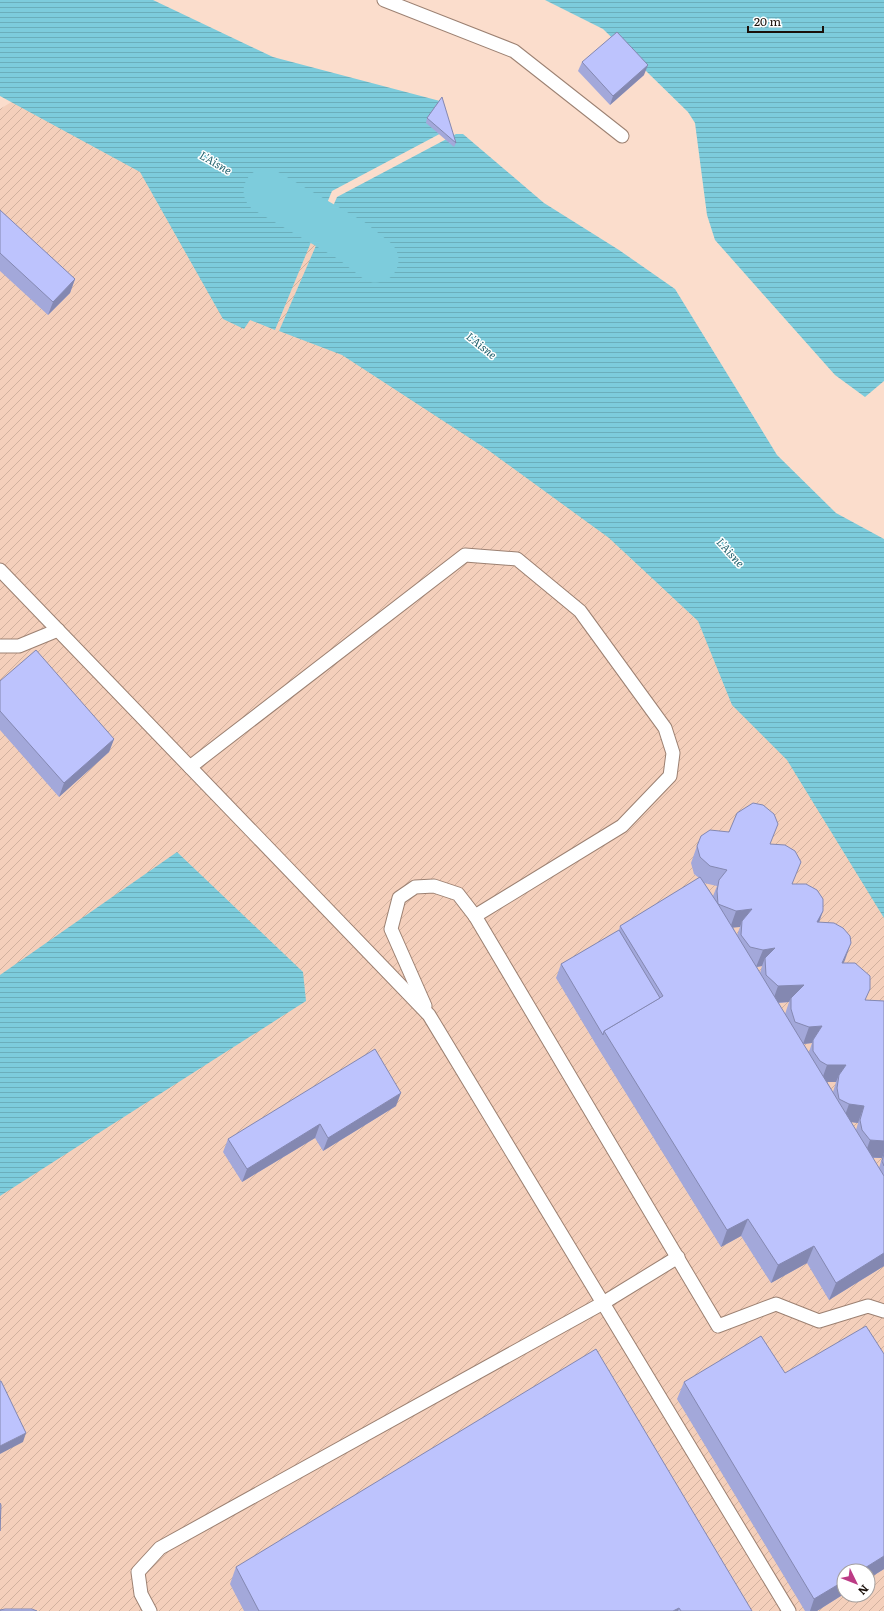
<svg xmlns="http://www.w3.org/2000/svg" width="884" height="1611" viewBox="0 0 884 1611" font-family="Literata,serif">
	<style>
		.industrial { fill: url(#industrial-furrows); fill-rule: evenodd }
		.water { fill: url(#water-rules) }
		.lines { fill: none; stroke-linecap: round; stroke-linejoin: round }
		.river { stroke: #7dccdc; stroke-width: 45 }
		.service-casing { stroke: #9c8172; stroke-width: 15 }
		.service { stroke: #fff; stroke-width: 13 }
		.wall { fill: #a3a8da; fill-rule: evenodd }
		.shaded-wall { fill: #8488b1 }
		.building { fill: #bdc3fd; stroke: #8488b1 }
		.labels { text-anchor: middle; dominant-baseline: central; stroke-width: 3; stroke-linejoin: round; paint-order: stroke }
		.water-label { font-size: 11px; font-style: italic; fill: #20606c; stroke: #fff }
	</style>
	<defs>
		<pattern id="industrial-furrows" width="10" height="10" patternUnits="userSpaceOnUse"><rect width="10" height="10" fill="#f4cfbb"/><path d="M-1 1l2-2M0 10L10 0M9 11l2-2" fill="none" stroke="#d1b19f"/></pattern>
		<pattern id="water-rules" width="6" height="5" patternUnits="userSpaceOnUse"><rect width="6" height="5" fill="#7dccdc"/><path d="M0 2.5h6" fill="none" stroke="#6baebb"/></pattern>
	</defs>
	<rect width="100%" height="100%" fill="#fbddcc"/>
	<path class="industrial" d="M116,38L696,531L884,639V1611H0V109ZM844,1571H868V1595H844Z"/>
	<g class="water">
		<polygon points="0,0 153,0 273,57 440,101 449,129 332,191 275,330 250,320 244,329 223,319 140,172 0,96"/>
		<polygon points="545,0 884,0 884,381 865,397 835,375 715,240 707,215 695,123 688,112 603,29"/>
		<polygon points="456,134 463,134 544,203 619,250 675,289 777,455 836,513 884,539 884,918 787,760 732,705 698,621 609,538 488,450 342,355 279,331 337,197"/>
		<polygon points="177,852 303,972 306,1001 0,1196 0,975"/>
	</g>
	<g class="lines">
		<polyline class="river" points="266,191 352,241 376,260"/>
		<defs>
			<g id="service">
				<polyline points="384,0 514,51 622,136"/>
				<polyline points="0,570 429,1015 789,1611"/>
				<polyline points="0,646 19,646 58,630"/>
				<polyline points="190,767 465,555 517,559 580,611 665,728 673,753 670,776 622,826 475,916"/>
				<polyline points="425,1006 391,929 399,898 415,887 434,886 458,894 475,916 718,1326 776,1304 819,1321 868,1306 884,1311"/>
				<polyline points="150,1611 141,1594 138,1572 160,1548 603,1303 678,1257"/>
			</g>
		</defs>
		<use href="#service" class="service-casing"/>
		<use href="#service" class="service"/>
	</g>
	<g class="wall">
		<polygon points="582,62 644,75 610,105 578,71"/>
		<polygon points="427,118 456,143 454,147 426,123"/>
		<polygon points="0,210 75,279 70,293 48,315 0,271"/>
		<polygon points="0,681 114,739 109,752 59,797 0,730"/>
		<path d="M770,844L793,884L823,911L819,922L866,1000L884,1001V1266L829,1300L807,1263L771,1283L741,1236L721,1247L598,1048L556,978L561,964L619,930L620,926L699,878L694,874L691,863L697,846ZM704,883L717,886L713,896ZM733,927H740L737,935ZM762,966L760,973L757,967ZM789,1002L785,1014L778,1003ZM812,1043L809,1052L803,1044ZM827,1082H836L833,1092ZM851,1122L858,1123L856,1130ZM873,1158H882L879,1168Z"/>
		<polygon points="396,1106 323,1151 315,1138 242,1182 223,1152 228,1139"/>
		<polygon points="785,1373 884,1569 868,1579 868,1571 844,1594 817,1611 805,1611 677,1399 684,1382"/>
		<polygon points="236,1567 752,1611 244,1611 230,1584"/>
	</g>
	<g class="shaded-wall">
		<polygon points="648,65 644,75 610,105 613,96"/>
		<polygon points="75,279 70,293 48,315 53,302"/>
		<polygon points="114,739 109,752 59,797 64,783"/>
		<polygon points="752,909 742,921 740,927 730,928 736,911"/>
		<polygon points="823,911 817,928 817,922"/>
		<polygon points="851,943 845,960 836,980 842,963"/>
		<polygon points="775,948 765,958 762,966 756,967 763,950"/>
		<polygon points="804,985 791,998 789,1002 772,1003 778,986"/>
		<polygon points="822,1026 813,1040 812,1043 803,1044 809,1027"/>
		<polygon points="827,1065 846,1065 839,1075 836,1082 821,1082"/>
		<polygon points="401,1093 396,1106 323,1151 328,1138"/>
		<polygon points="849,1104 864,1106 858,1123 843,1121"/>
		<polygon points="320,1124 315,1138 242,1182 247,1169"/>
		<polygon points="870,1140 884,1141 884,1153 882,1158 864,1157"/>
		<polygon points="748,1219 741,1236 721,1247 727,1230"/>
		<polygon points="814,1246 807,1263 771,1283 778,1265"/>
		<polygon points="884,1253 884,1266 829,1300 836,1283"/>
		<polygon points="26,1433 23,1442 0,1454 0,1446"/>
		<polygon points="884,1556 884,1569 868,1579 868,1571 860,1571"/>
		<polygon points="844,1581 844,1594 817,1611 810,1611 814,1599"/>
		<polygon points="679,1608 678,1611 673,1611"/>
	</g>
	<g class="building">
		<polygon points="617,32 648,65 613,96 582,62"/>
		<polygon points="442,97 456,143 427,118"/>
		<polygon points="0,210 75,279 53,302 0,253"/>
		<polygon points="36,650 114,739 64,783 0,711 0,681"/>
		<polygon points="753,803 763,805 774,814 778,824 770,844 785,845 795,851 801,862 792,884 806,884 817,890 823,899 823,911 817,922 834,923 843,928 850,936 851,943 842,963 855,963 870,976 870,989 865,1000 884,1001 884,1141 870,1140 862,1130 860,1120 864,1106 849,1104 839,1099 837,1088 839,1075 846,1065 827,1065 820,1061 813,1051 813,1040 822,1026 809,1027 795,1022 791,1009 791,998 804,985 778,986 766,975 765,958 775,948 763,950 750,947 741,935 742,921 752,909 736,911 718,904 884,1176 884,1253 836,1283 814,1246 778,1265 748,1219 727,1230 604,1031 663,996 620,926 700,877 718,904 717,891 719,880 727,870 710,866 700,857 697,846 701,836 710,830 729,832 737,813"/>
		<polygon points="619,930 660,998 604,1031 603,1035 561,964"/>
		<polygon points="375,1049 401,1093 328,1138 320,1124 247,1169 228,1139"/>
		<polygon points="884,1154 884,1166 882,1161"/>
		<polygon points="866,1326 884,1354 884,1556 860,1571 844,1571 844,1581 814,1599 684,1382 761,1336 785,1373"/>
		<polygon points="596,1349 752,1611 681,1611 679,1608 673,1611 259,1611 236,1567"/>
		<polygon points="0,1381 1,1381 26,1433 0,1446"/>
		<polygon points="0,1503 1,1505 0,1531"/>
		<polygon points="5,1609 32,1609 37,1611 0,1611 0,1610"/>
	</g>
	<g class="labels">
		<g class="water-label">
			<text transform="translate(216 162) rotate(30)">L'Aisne</text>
			<text transform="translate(482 345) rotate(39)">L'Aisne</text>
			<text transform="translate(731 552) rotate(48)">L'Aisne</text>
		</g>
	</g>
	<g transform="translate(856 1583) rotate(133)"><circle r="19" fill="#ffffff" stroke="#a39f9d"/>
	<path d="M0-3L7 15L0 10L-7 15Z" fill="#bc3b85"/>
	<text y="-6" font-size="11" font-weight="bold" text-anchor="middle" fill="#1a100a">N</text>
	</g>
	<path d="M748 26v6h75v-6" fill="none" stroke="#1a100a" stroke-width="2"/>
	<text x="754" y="26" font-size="12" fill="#1a100a" stroke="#ffffff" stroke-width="3" paint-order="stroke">20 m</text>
</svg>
